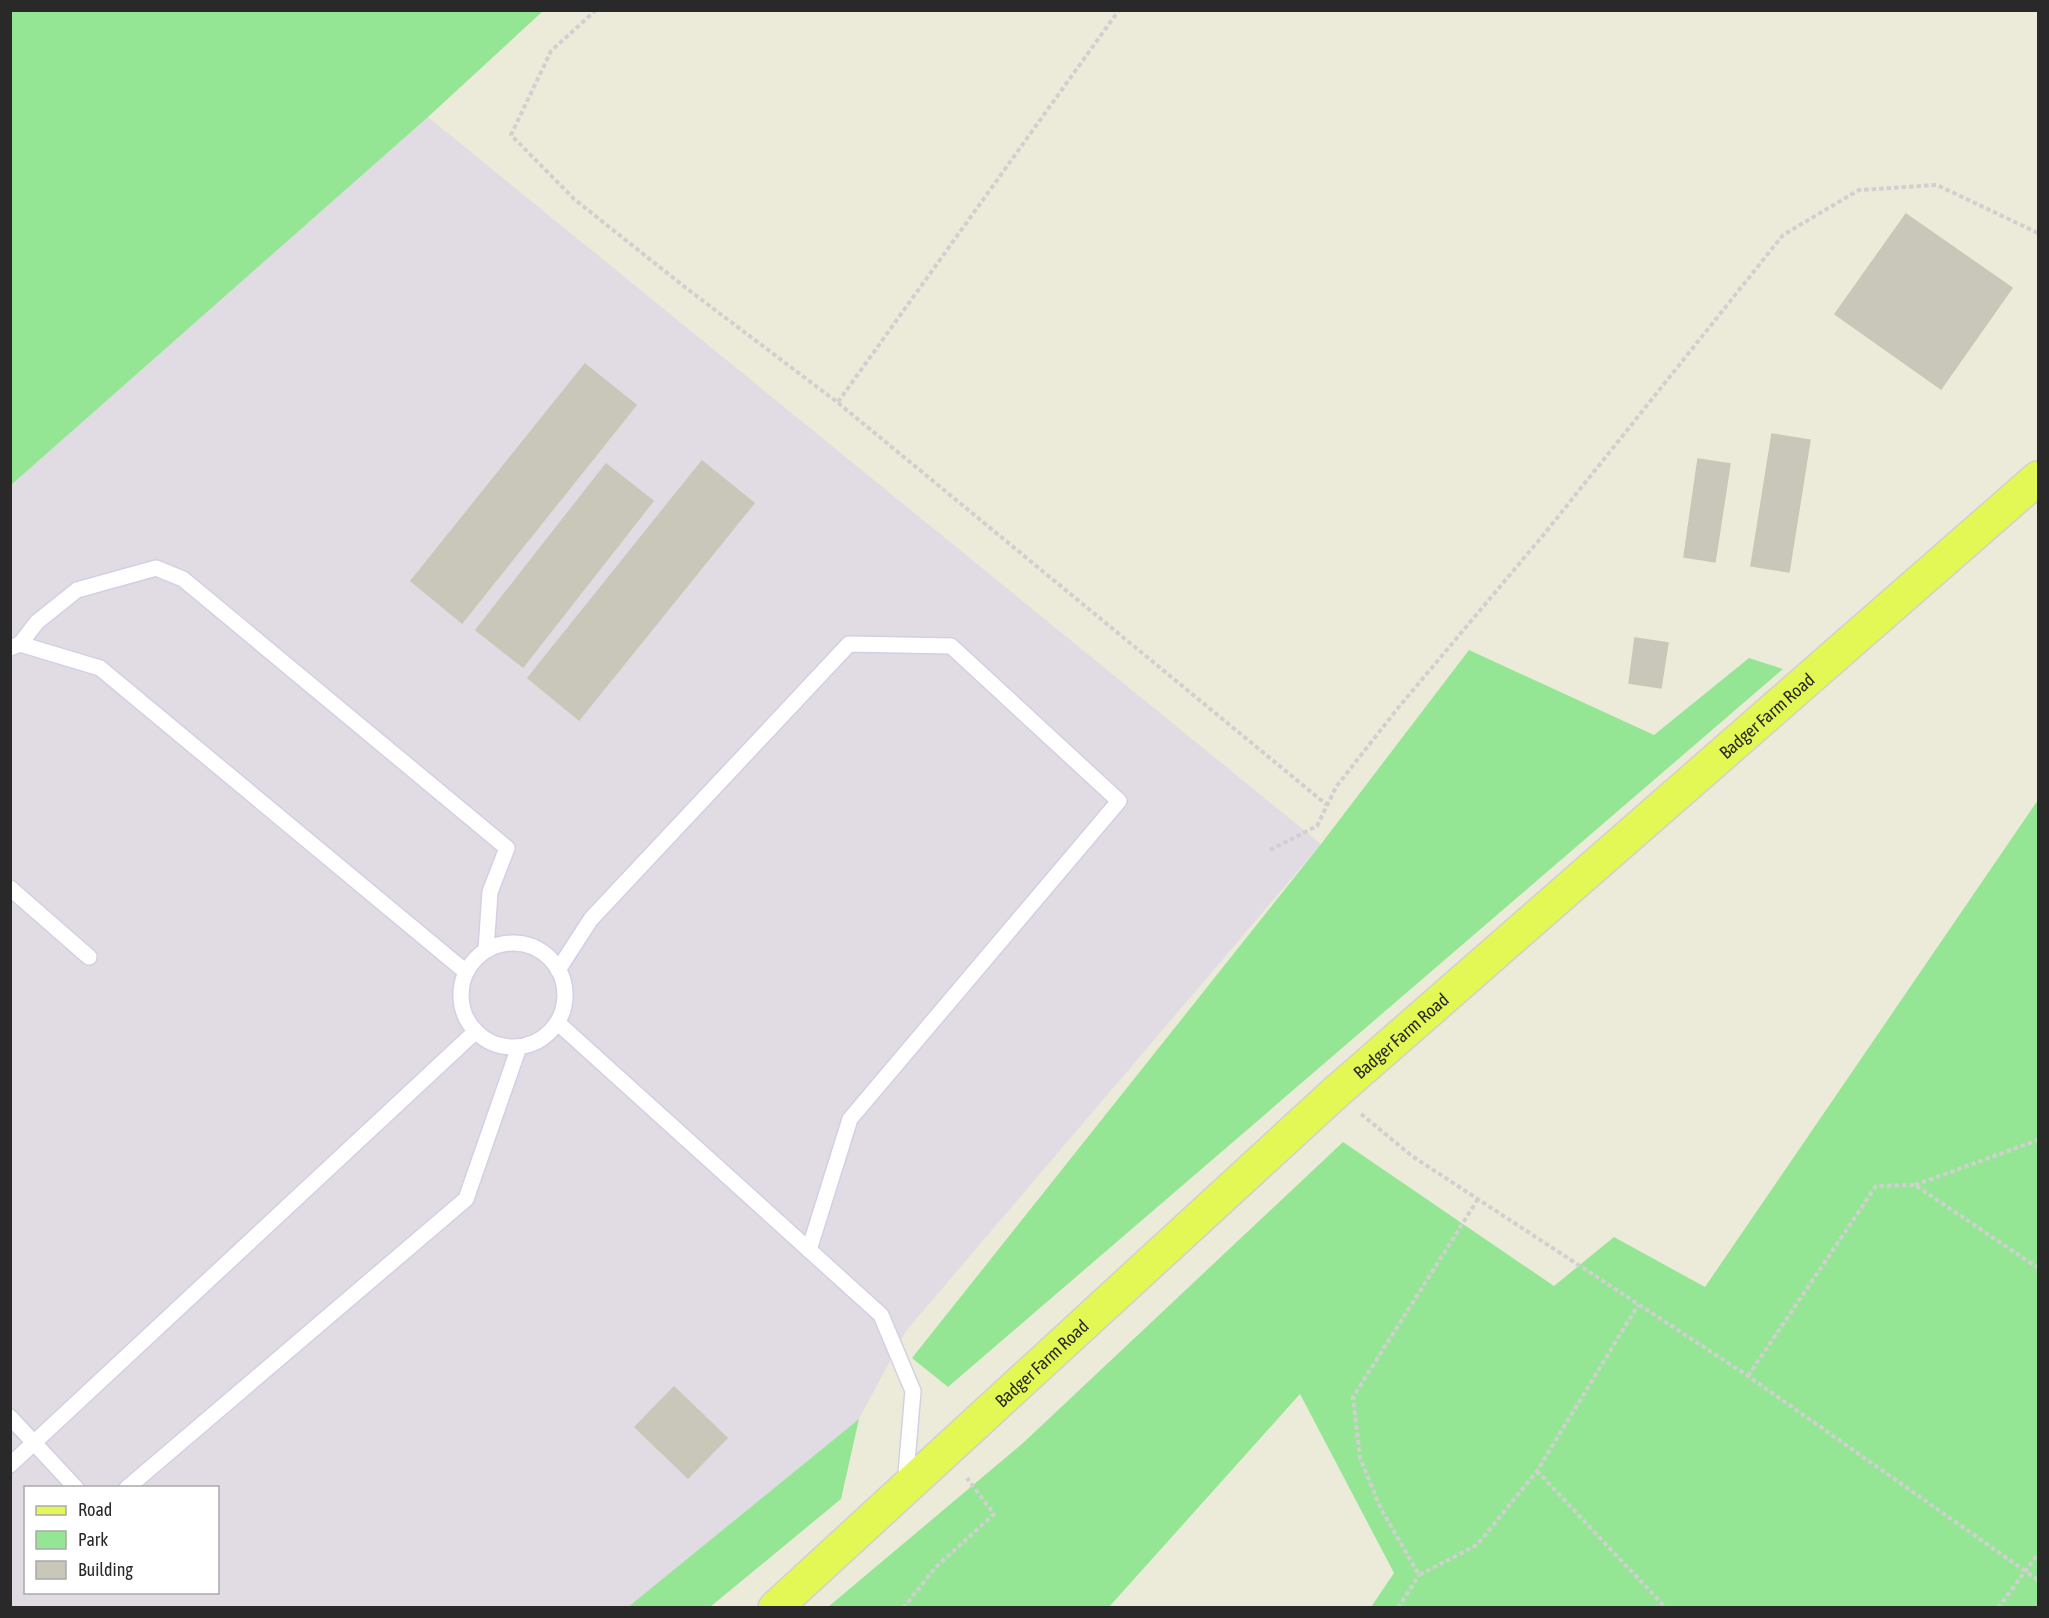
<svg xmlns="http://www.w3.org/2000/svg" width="2049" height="1618" viewBox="0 0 2049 1618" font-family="'Asap Condensed',sans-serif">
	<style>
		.industrial { fill: #e1dbe4; fill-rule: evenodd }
		.green { fill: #94e695 }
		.building { fill: #c8c7ba; stroke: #c8c8b4; stroke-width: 1.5 }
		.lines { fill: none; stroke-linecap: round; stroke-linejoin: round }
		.service-casing { stroke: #d3d0e3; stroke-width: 18 }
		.primary-casing { stroke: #d0d0d0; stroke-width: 36 }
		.path { stroke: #d0d0d0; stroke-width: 4; stroke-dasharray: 4.5 3; stroke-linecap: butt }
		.service { stroke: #fff; stroke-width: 15 }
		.primary { stroke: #e3f755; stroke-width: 33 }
		.labels { text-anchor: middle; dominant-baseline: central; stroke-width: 5; stroke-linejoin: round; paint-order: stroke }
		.street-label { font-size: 18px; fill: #292929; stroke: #fff }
	</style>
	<rect width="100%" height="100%" fill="#ecebda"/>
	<path class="industrial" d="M428,117L1321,844L906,1331L859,1419L628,1607H11L10,485ZM26,1488H218V1592H26Z"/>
	<g class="green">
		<polygon points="11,10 543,10 543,11 428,117 11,485"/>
		<polygon points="1469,650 1654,735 1749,658 1783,669 948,1387 912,1358 1321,844"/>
		<polygon points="2038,800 2038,1607 1371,1607 1394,1573 1300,1394 1109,1607 828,1607 1023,1443 1343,1142 1554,1286 1614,1237 1705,1287"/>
		<polygon points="859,1419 841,1499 710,1607 628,1607"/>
	</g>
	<g class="building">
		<polygon points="1906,214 2012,288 1941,389 1835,314"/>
		<polygon points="585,364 636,405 462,623 411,581"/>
		<polygon points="1772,434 1810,440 1789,572 1751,566"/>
		<polygon points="1698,459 1730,464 1715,562 1684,557"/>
		<polygon points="702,461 754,503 579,720 528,678"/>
		<polygon points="606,464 653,501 523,667 476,630"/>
		<polygon points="1635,638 1668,643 1661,688 1629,683"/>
		<polygon points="674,1387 727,1438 688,1478 635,1427"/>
	</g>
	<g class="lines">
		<defs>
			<g id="service">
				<polyline points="20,644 37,622 77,590 156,568 183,579 507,848 490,892 486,950"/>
				<polyline points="10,648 20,644 100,668 466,972"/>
				<polyline points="10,888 89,957"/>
				<circle cx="513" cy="995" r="52"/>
				<polyline points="558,970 591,919 849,644 951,646 1119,801 850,1119 809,1250"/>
				<polyline points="558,1023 881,1315 913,1391 905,1485"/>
				<polyline points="10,1417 76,1488"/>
				<polyline points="10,1465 476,1031"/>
				<polyline points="127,1488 466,1199 519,1047"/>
			</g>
			<g id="primary">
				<path id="s1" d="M775,1608L1335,1093L2038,478"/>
			</g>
		</defs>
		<use href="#service" class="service-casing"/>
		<use href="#primary" class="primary-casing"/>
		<g class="path">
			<polyline points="596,10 551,51 511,135 574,199 686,288 837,402 1327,805"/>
			<polyline points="838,402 1119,10"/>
			<polyline points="1270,850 1317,826 1336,787 1398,708 1545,533 1783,235 1859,190 1937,185 2038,233"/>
			<polyline points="1361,1114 1412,1156 1748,1376 2038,1580"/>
			<polyline points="1915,1185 2038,1140"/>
			<polyline points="1478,1199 1353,1397 1360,1458 1381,1509 1419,1575 1477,1545 1537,1471 1638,1305"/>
			<polyline points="1748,1376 1876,1186 1915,1185 2038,1268"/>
			<polyline points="1537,1471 1666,1608"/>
			<polyline points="903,1608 936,1567 994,1514 967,1478"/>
			<polyline points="1398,1608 1419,1575"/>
			<polyline points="1998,1608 2038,1554"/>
		</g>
		<use href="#service" class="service"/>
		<use href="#primary" class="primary"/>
	</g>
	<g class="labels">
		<g class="street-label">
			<text stroke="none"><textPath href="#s1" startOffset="1334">Badger Farm Road</textPath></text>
			<text stroke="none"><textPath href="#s1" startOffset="848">Badger Farm Road</textPath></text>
			<text stroke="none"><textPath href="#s1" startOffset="362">Badger Farm Road</textPath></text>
		</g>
	</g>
	<rect width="2049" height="1618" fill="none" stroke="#292929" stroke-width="24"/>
	<rect x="24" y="1486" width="195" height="108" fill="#ffffff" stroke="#a9a9a9" stroke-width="1.5"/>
	<rect x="36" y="1506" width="30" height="9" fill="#e3f755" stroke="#a9a9a9" stroke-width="1.5"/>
	<text x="78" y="1516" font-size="18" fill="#292929">Road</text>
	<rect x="36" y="1531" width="30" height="18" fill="#94e695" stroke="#a9a9a9" stroke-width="1.5"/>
	<text x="78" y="1546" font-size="18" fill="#292929">Park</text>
	<rect x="36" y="1561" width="30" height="18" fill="#c8c7ba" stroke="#a9a9a9" stroke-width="1.5"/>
	<text x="78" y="1576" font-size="18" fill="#292929">Building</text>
</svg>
